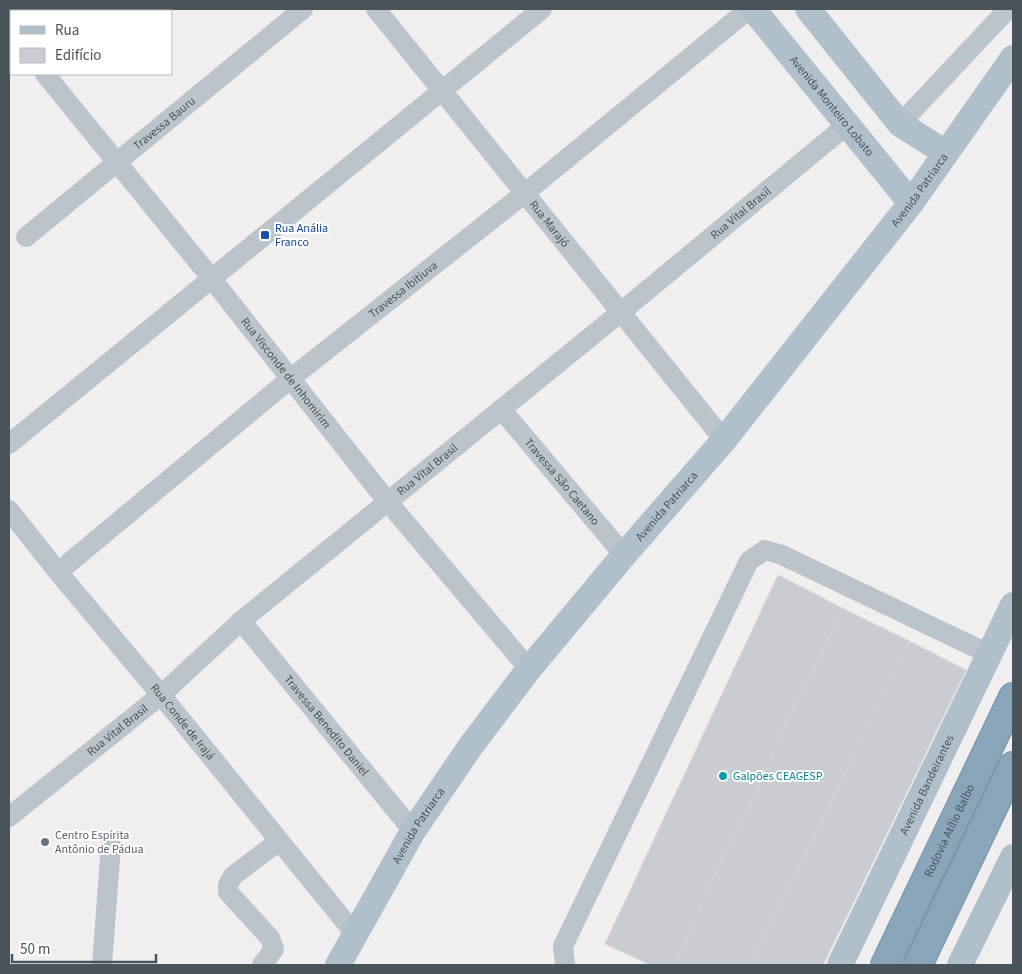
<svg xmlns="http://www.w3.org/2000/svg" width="1022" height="974" viewBox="0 0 1022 974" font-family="'Source Sans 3',sans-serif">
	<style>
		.building { fill: #c9ccd1; stroke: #d3d5d9 }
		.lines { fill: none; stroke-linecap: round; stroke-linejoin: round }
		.highway-casing { stroke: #7490a6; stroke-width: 30 }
		.minor { stroke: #bbc4ca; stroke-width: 20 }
		.major { stroke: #b0c0cb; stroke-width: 26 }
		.highway { stroke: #89a5ba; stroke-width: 28 }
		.transit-dot { fill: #1a4fb4; stroke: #fff; stroke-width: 2 }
		.culture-dot { fill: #0f9aa8; stroke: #fff; stroke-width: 2 }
		.worship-dot { fill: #6b7280; stroke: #fff; stroke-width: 2 }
		.labels { text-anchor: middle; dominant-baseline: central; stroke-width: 4; stroke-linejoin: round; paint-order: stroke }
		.street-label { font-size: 12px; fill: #48535a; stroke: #fff }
		.transit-label { font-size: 12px; fill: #164399; stroke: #fff; text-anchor: start }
		.culture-label { font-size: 12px; fill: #0d838f; stroke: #fff; text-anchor: start }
		.worship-label { font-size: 12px; fill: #5b616d; stroke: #fff; text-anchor: start }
	</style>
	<rect width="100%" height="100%" fill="#f1eeef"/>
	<g class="building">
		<polygon points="778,575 842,608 673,965 651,965 605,944"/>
		<polygon points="842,608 909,641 750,965 673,965"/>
		<polygon points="909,641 966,670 823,965 750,965"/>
	</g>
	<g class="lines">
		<defs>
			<g id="highway">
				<path id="s12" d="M885,965L1013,697"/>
				<polyline points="918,965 1013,766"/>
			</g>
		</defs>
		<use href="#highway" class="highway-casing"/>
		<g class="minor">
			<path id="s1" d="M376,9L724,440"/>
			<polyline points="66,11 69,9"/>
			<polyline points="9,30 11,33"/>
			<polyline points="9,58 11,56"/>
			<path id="s2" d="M45,74L212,279L387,501L529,669"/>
			<polyline points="900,124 1008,9"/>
			<path id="s3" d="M26,237L303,9"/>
			<path id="s4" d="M501,409L624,555"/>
			<polyline points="9,444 542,9"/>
			<path id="s5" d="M9,510L58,572L161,695L355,934"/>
			<path id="s6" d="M58,572L290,379L525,193L749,9"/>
			<path id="s7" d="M241,621L413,831"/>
			<path id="s8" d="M9,817L161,695L241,621L621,312L848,124"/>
			<polyline points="102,965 111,845"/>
			<polyline points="262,965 274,949 270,938 228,892 228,885 233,876 279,841"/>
			<polyline points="565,965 563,946 749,561 765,550 782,555 989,654"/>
		</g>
		<g class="major">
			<path id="s9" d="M753,9L911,203"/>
			<polyline points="808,9 900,124 946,153"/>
			<path id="s10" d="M338,965L413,831L470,747L529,669L624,555L724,440L911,203L1013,58"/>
			<path id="s11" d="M840,965L1013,605"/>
			<polyline points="960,965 1013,857"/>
		</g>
		<use href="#highway" class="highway"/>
	</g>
	<rect class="transit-dot" x="260" y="230" width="10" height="10" rx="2.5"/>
	<circle class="culture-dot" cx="723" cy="776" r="5"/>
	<circle class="worship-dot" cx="45" cy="842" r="5"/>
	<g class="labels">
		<g class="street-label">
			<text stroke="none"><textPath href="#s9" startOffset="125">Avenida Monteiro Lobato</textPath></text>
			<text stroke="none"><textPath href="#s3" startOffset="179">Travessa Bauru</textPath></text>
			<text stroke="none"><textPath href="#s10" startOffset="971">Avenida Patriarca</textPath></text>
			<text stroke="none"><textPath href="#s8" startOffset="949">Rua Vital Brasil</textPath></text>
			<text stroke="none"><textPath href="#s1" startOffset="276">Rua Marajó</textPath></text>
			<text stroke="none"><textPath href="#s6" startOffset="446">Travessa Ibitiuva</textPath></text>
			<text stroke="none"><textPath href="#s2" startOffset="384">Rua Visconde de Inhomirim</textPath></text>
			<text stroke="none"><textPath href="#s8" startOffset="544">Rua Vital Brasil</textPath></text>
			<text stroke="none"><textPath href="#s4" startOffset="95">Travessa São Caetano</textPath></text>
			<text stroke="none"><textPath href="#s10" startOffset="566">Avenida Patriarca</textPath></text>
			<text stroke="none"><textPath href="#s5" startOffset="274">Rua Conde de Irajá</textPath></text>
			<text stroke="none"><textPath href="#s7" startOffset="135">Travessa Benedito Daniel</textPath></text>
			<text stroke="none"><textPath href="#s8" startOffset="139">Rua Vital Brasil</textPath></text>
			<text stroke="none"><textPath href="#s11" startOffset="200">Avenida Bandeirantes</textPath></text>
			<text stroke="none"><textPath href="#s10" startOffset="161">Avenida Patriarca</textPath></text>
			<text stroke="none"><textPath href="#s12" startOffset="149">Rodovia Atílio Balbo</textPath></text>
		</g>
		<g class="transit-label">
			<text x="275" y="228">Rua Anália<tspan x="275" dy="14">Franco</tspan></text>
		</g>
		<g class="culture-label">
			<text x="733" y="776">Galpões CEAGESP</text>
		</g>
		<g class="worship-label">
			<text x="55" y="835">Centro Espírita<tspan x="55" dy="14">Antônio de Pádua</tspan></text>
		</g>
	</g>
	<rect width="1022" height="974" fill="none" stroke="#48535a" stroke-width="20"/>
	<rect x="10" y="10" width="162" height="65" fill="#ffffff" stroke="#b6babd"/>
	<rect x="20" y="26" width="25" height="8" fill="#b0c0cb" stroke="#b6babd"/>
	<text x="55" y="35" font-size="15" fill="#48535a">Rua</text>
	<rect x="20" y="48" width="25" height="15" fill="#c9ccd1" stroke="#b6babd"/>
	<text x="55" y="60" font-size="15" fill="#48535a">Edifício</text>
	<path d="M12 954v8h144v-8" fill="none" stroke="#48535a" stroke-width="2.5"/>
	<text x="20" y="954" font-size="15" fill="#48535a" stroke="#ffffff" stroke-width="4" paint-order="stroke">50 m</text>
</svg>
